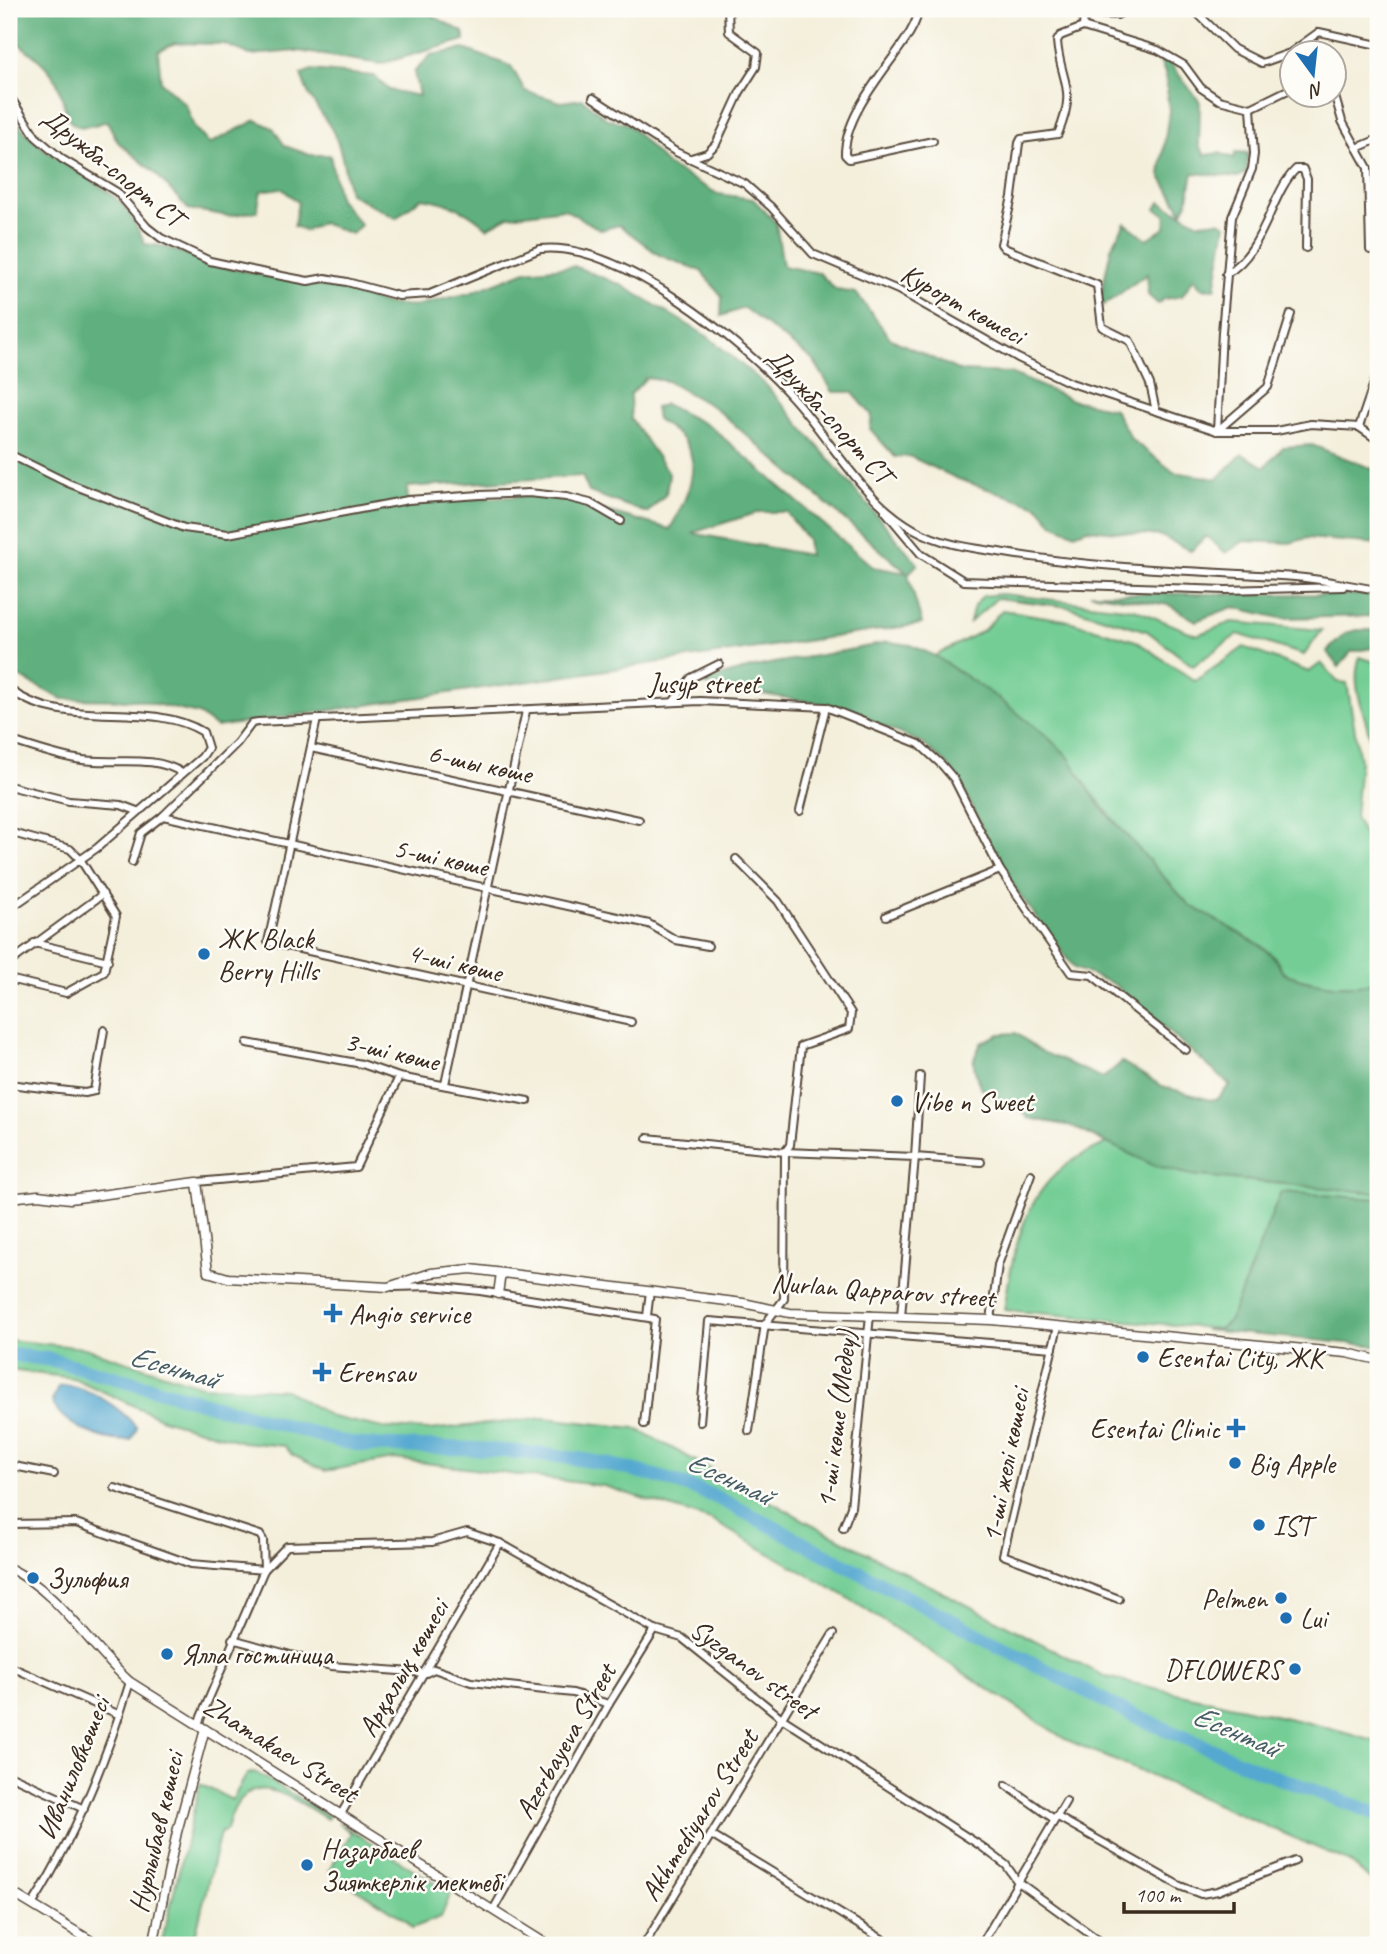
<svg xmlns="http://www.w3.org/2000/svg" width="1387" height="1954" viewBox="0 0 1387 1954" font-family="Caveat,sans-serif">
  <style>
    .green { fill: #73cd94; stroke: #577c59; stroke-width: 2 }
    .forest { fill: #5eb07e; stroke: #4c6d4e; stroke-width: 2; fill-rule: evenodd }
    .water { fill: #54a8d0; stroke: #486977; stroke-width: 2 }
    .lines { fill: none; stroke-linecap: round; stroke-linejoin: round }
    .river { stroke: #54a8d0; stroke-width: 14 }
    .minor-casing { stroke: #57483a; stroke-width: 10 }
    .tertiary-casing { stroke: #57483a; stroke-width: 11 }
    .minor { stroke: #fff; stroke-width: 6 }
    .tertiary { stroke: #fff; stroke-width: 8 }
    .poi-dot { fill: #1f6fb2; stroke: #fdfcf7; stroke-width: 2.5 }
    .labels { text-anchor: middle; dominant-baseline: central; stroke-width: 5; stroke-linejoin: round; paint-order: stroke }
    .street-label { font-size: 28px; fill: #3b2a1e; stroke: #fdfcf7 }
    .poi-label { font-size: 28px; fill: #3b2a1e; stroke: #fdfcf7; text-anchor: start }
    .water-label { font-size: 30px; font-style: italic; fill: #455c65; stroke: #fdfcf7 }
  </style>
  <rect width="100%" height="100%" fill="#fdfcf7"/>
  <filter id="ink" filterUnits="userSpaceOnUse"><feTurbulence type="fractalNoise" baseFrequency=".0143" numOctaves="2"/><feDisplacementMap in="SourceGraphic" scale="14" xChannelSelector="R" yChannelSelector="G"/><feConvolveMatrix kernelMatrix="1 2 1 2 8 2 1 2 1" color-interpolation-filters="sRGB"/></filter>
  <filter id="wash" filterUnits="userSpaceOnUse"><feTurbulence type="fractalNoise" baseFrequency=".00686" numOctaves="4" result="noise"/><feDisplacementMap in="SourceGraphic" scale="28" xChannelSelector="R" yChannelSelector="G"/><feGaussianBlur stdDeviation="1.57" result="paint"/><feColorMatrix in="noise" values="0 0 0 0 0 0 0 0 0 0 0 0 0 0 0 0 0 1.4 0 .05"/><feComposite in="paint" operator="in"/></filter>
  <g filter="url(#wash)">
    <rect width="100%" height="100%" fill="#f4efdb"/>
    <!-- green -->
    <g class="green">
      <polygon points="1001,594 1134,609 1197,635 1232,622 1322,630 1304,655 1238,634 1193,666 1147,631 1069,607 997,598 970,622 974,606 983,596"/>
      <path d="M1002,610L1065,620L1136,641L1195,681L1244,647L1309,672L1321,663L1338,682L1347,683L1360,761L1355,817L1378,864V982C1345,989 1314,985 1283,973L1275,958L1260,945L1189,905L1143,856L1084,783L935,656L984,630Z"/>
      <path d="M1360,657L1375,662L1378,668V835C1363,804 1375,789 1373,756C1371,723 1348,689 1360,657Z"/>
      <path d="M1109,1142L1153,1165L1191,1175L1378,1193V1199L1281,1192L1230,1320L1219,1329L1004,1310C1012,1258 1021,1199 1066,1165C1078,1155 1095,1149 1109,1142Z"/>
      <polygon points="9,1340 85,1348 202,1386 286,1390 332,1417 383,1428 429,1430 544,1418 635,1428 817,1527 1106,1677 1309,1723 1378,1742 1378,1887 1350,1862 1065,1739 845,1596 711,1520 604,1486 394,1459 325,1471 292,1455 285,1446 243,1442 165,1420 73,1378 9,1370"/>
      <path d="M255,1772L329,1816L327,1819C287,1794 242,1763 227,1830L220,1833L193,1945H161L200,1784L232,1800L247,1774Z"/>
      <polygon points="338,1822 451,1893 441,1917 412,1928 407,1921 329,1871 351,1833"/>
    </g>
    <!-- forest -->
    <g class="forest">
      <path d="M9,9H406L413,13L424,11L463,32L465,40L380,64L298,51L250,55L224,44L175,43L158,51L161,82L186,105L194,127L209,144L256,120L273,128L285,146L310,155H330L339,199L361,225L352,234L322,223L305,231L294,226L298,202L281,188L261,191L257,211L229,216L188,209L155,173L118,142L107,121C59,139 71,112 56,81C47,63 25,49 9,36Z"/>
      <path d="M464,49L511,66L525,91L561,102L582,99L607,119L628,124L667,165L718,194L753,199L776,223L783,266L819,273L836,290L856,293L891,339L960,371L1011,373L1072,400L1114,409L1132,440L1174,472L1217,479L1242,454L1265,467L1283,447L1312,445L1378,471V544L1307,538L1290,543L1244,541L1226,553L1206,536L1191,551L1161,536L1087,529L1075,534L1053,524L1038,506L958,479L909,456L895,457L870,429L872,415L852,392H833L814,361L744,308L721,316L722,296L701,271L659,255L619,225L601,230L564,209L509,216L487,228C468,210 447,201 421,198L396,218L349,193C345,172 342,147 331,128C318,107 308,99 301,74L312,70L374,76L389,90L419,96L414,72L431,55Z"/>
      <polygon points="1166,58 1200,102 1199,146 1205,155 1219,153 1234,158 1236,152 1248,153 1246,173 1238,177 1193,173 1187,204 1182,212 1160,175 1169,111 1165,73 1159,59"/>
      <path d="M9,109C32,152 76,166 112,195C127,206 137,227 145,244L162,246L227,268L351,291L385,304L414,306L470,293L526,271L574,266L621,285L707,336L766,385L918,564L908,574L922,624L216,727L198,714L137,700L62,699L9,672ZM646,378L667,381L715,408L907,573L873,567L711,427L665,404L655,408L657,419C665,426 676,432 683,440C705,466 683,505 670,529L549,495L408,502L407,487L582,476L589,492L647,513L666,494L669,474L631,419L630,395ZM759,512H786L807,539L809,555L692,533Z"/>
      <polygon points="1160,202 1199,223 1219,221 1226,225 1215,289 1201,288 1194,278 1182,296 1164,299 1158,304 1148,295 1147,274 1104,305 1100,300 1111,248 1125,223 1147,239 1165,228 1166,215 1156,209"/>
      <polygon points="1090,593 1378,595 1378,616 1280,618 1233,607 1196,621 1169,605"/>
      <polygon points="1357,630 1378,630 1378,647 1351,652 1339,667 1327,651 1346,633"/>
      <path d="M887,642L911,645L935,656L998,698L1043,733L1067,755L1099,805L1189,905L1260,945L1275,958L1283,973C1314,985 1345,989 1378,982V1193L1191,1175L1153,1165L1071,1126L1028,1118C1012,1097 983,1107 976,1074C972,1056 973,1062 981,1043L999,1034L1016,1033L1040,1051L1103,1078L1122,1062L1162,1086L1210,1100L1218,1098L1230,1085L1114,984L1074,968L1000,868L962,785L948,765L922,743L835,706L700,684C761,659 824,658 887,642Z"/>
      <polygon points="1281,1192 1378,1199 1378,1346 1204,1330 1219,1329 1230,1320"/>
    </g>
    <!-- water -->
    <path class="water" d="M64,1385C90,1387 121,1408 137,1428L131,1440C105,1443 62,1426 52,1401L58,1387Z"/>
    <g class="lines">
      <!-- river -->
      <path class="river" d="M9,1354L53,1360L339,1441L362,1445C491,1450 593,1447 716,1497L1128,1713L1265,1773L1378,1814"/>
    </g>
  </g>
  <g filter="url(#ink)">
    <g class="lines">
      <defs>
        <g id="minor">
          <path d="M918,9C920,39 844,100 845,155L849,159L933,141"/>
          <polyline points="1075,9 1084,14 1083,27 1158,50 1184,65 1201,88 1219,100 1251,108 1254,154 1252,169 1232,217 1222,332 1217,431"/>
          <polyline points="1193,9 1234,49 1262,63 1290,53 1319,32 1378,45"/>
          <polyline points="1084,14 1117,15 1129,9"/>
          <path d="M1083,27L1060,36L1057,41C1060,82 1078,87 1058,134L1021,139L1019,143L1012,197L1001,244L1004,248L1097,285L1102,327L1130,341L1150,384L1156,411"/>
          <polyline points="1334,93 1342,121 1368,168 1370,250"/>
          <path d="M9,95L36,137L62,159L117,192L147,227L161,238L210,261L261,272L308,281L325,278L347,282L399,296L430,294L540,249C618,240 743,342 793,398C832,441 862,500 914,529C942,545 973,548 1005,553C1101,569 1198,571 1295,577C1323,579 1350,586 1378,590"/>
          <polyline points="593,98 676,152 745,184 771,207 813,254 898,290 1018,358 1071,383 1217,431 1276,431 1311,424 1359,427 1378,440"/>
          <polyline points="1251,108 1292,88"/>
          <polyline points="1357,148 1378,139"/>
          <polyline points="688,159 707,153 716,144 740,92 756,67 758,53 729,32 728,9"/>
          <path d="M1226,274C1265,252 1270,194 1296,169H1303L1307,179L1306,248"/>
          <polyline points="1359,427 1378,371"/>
          <polyline points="1217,431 1268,387 1291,314"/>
          <polyline points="9,454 68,483 184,528 228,534 408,500 480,495 529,493 566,497 590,503 621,521"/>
          <polyline points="885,511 921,554 964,581 1226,590 1343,587"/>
          <path d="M9,689C64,732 148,698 203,732L208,748L202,757L97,848L9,909"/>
          <polyline points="673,702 691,678 719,664"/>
          <polyline points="317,719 268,942 631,1022"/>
          <path d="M9,740C31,747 53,755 76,759C111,766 152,753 182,773"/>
          <polyline points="311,748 639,820"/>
          <polyline points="9,786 69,801 121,805 137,811"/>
          <polyline points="800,811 826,707"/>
          <polyline points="163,816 649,924 676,940 708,946"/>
          <polyline points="9,832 70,849 80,859 116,916 104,972 66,993 9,979"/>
          <polyline points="736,859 778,901 851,1013 849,1029 801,1046 790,1145 785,1152 784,1299 765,1324 749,1431"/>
          <polyline points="132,862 141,833 163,816 237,743 252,723 258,722 700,701 826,707 919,744 942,765 954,779 1000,870 1071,973 1092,975 1186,1050"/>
          <polyline points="9,896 15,904"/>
          <polyline points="886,916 1000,870"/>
          <polyline points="34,943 108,961"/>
          <polyline points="9,963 103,894"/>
          <polyline points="247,1043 362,1064 399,1077 528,1101"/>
          <polyline points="920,1076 915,1157 981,1162"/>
          <polyline points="9,1084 85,1093 94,1091 104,1030"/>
          <polyline points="445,1084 526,711"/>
          <polyline points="647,1138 785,1152 915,1157 901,1316"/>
          <polyline points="197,1182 356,1167 399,1077"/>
          <polyline points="394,1287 432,1286 480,1291 655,1319 644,1424"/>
          <polyline points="647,1316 650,1291"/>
          <polyline points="991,1320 998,1265 1031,1174"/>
          <polyline points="1058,1326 1003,1555 1119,1599"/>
          <polyline points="700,1422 709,1321 1053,1348"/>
          <polyline points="9,1465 54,1474"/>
          <polyline points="115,1488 260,1535 263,1540 264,1570"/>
          <polyline points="9,1524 76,1523 191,1564 264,1570"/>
          <polyline points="843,1528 851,1507 870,1315"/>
          <polyline points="232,1639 331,1666 426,1673 434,1669 471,1682 573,1693 609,1704"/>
          <polyline points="9,1666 120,1715"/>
          <polyline points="198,1724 264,1570 287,1546 432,1542 467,1532 500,1543 655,1630 682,1638 783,1719 981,1846 1006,1865 1017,1881 1105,1945"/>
          <polyline points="9,1775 84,1809"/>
          <polyline points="1006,1785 1054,1819"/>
          <polyline points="341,1814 500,1543"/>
          <polyline points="1056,1816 1180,1886 1201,1894 1218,1891 1295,1861"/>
          <polyline points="711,1835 892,1945"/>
          <path d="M32,1905C76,1836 106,1760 130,1682"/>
          <polyline points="493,1910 609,1704 655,1630"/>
          <polyline points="644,1945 833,1634"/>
          <polyline points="981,1945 1066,1801"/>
        </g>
        <g id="tertiary">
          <polyline points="9,1198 38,1195 70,1199 197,1182 208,1272 228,1278 388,1287 431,1273 471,1269 743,1303 790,1313 991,1320 1347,1353 1378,1360"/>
          <polyline points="498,1294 501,1273"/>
          <path d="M9,1568C59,1592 89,1646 130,1682L548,1945"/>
          <polyline points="9,1891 98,1945"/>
          <polyline points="153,1945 177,1832 205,1729"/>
        </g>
      </defs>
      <!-- minor casing -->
      <use href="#minor" class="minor-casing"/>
      <!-- tertiary casing -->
      <use href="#tertiary" class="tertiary-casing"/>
      <!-- minor -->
      <use href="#minor" class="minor"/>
      <!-- tertiary -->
      <use href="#tertiary" class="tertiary"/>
    </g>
  </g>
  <!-- markers -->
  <g class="poi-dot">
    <circle cx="204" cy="954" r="7"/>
    <circle cx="897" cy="1101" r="7"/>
    <path d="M329.5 1302.5h7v7h7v7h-7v7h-7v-7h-7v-7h7z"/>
    <circle cx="1143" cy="1357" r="7"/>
    <path d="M318.5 1361.5h7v7h7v7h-7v7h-7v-7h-7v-7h7z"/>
    <path d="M1232.5 1417.5h7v7h7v7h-7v7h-7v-7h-7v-7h7z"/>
    <circle cx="1235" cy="1463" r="7"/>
    <circle cx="1259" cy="1525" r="7"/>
    <circle cx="33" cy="1578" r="7"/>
    <circle cx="1281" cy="1598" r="7"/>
    <circle cx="1286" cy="1618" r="7"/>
    <circle cx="167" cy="1654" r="7"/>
    <circle cx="1295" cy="1669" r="7"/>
    <circle cx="307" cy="1865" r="7"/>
  </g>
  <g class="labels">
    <!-- street labels -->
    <g class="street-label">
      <text transform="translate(113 167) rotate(39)">Дружба-спорт СТ</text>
      <text transform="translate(963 304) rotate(29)">Курорт көшесі</text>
      <text transform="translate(830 415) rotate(48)">Дружба-спорт СТ</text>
      <text x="704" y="683">Jusyp street</text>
      <text transform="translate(480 763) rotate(12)">6-шы көше</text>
      <text transform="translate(441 857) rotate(12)">5-ші көше</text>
      <text transform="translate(455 962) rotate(13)">4-ші көше</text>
      <text transform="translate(392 1051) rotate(13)">3-ші көше</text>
      <text transform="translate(883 1290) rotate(4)">Nurlan Qapparov street</text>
      <text transform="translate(836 1419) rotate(-83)">1-ші көше (Медеу)</text>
      <text transform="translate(1005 1465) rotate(-79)">1-ші желі көшесі</text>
      <text transform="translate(403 1668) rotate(-60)">Арқалық көшесі</text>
      <text transform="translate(754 1669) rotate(36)">Syzganov street</text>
      <text transform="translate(565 1741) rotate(-60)">Azerbayeva Street</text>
      <text transform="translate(281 1749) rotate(32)">Zhamakaev Street</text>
      <text transform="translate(73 1768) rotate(-68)">Иваниловкөшесі</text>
      <text transform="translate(699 1815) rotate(-58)">Akhmediyarov Street</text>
      <text transform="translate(156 1832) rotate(-77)">Нурлыбаев көшесі</text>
    </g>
    <!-- poi labels -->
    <g class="poi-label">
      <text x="218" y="938">ЖК Black<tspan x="218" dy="32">Berry Hills</tspan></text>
      <text x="911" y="1101">Vibe n Sweet</text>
      <text x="349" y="1313">Angio service</text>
      <text x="1157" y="1357">Esentai City, ЖК</text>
      <text x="338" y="1372">Erensau</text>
      <text x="1220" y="1428" text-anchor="end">Esentai Clinic</text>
      <text x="1249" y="1463">Big Apple</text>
      <text x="1273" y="1525">IST</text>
      <text x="47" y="1578">Зульфия</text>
      <text x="1267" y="1598" text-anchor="end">Pelmen</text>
      <text x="1300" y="1618">Lui</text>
      <text x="181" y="1654">Ялла гостиница</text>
      <text x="1281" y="1669" text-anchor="end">DFLOWERS</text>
      <text x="321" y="1849">Назарбаев<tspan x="321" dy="32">Зияткерлік мектебі</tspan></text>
    </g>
    <!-- water labels -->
    <g class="water-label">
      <text transform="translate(174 1367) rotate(16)">Есентай</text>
      <text transform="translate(730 1478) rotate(25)">Есентай</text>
      <text transform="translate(1236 1731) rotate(23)">Есентай</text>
    </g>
  </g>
  <!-- margin -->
  <rect width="1387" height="1954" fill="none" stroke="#fdfcf7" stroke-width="35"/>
  <!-- north arrow -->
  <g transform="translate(1313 74) rotate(165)"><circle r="33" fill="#fdfcf7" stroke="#afa8a0" stroke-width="2"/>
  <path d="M0-5L12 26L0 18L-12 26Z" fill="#1f6fb2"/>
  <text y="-10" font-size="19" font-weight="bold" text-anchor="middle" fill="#3b2a1e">N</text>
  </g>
  <!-- scale -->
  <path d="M1124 1902v10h110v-10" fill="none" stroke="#3b2a1e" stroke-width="3.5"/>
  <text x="1135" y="1902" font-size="21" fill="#3b2a1e" stroke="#fdfcf7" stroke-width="5" paint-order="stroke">100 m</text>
</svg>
